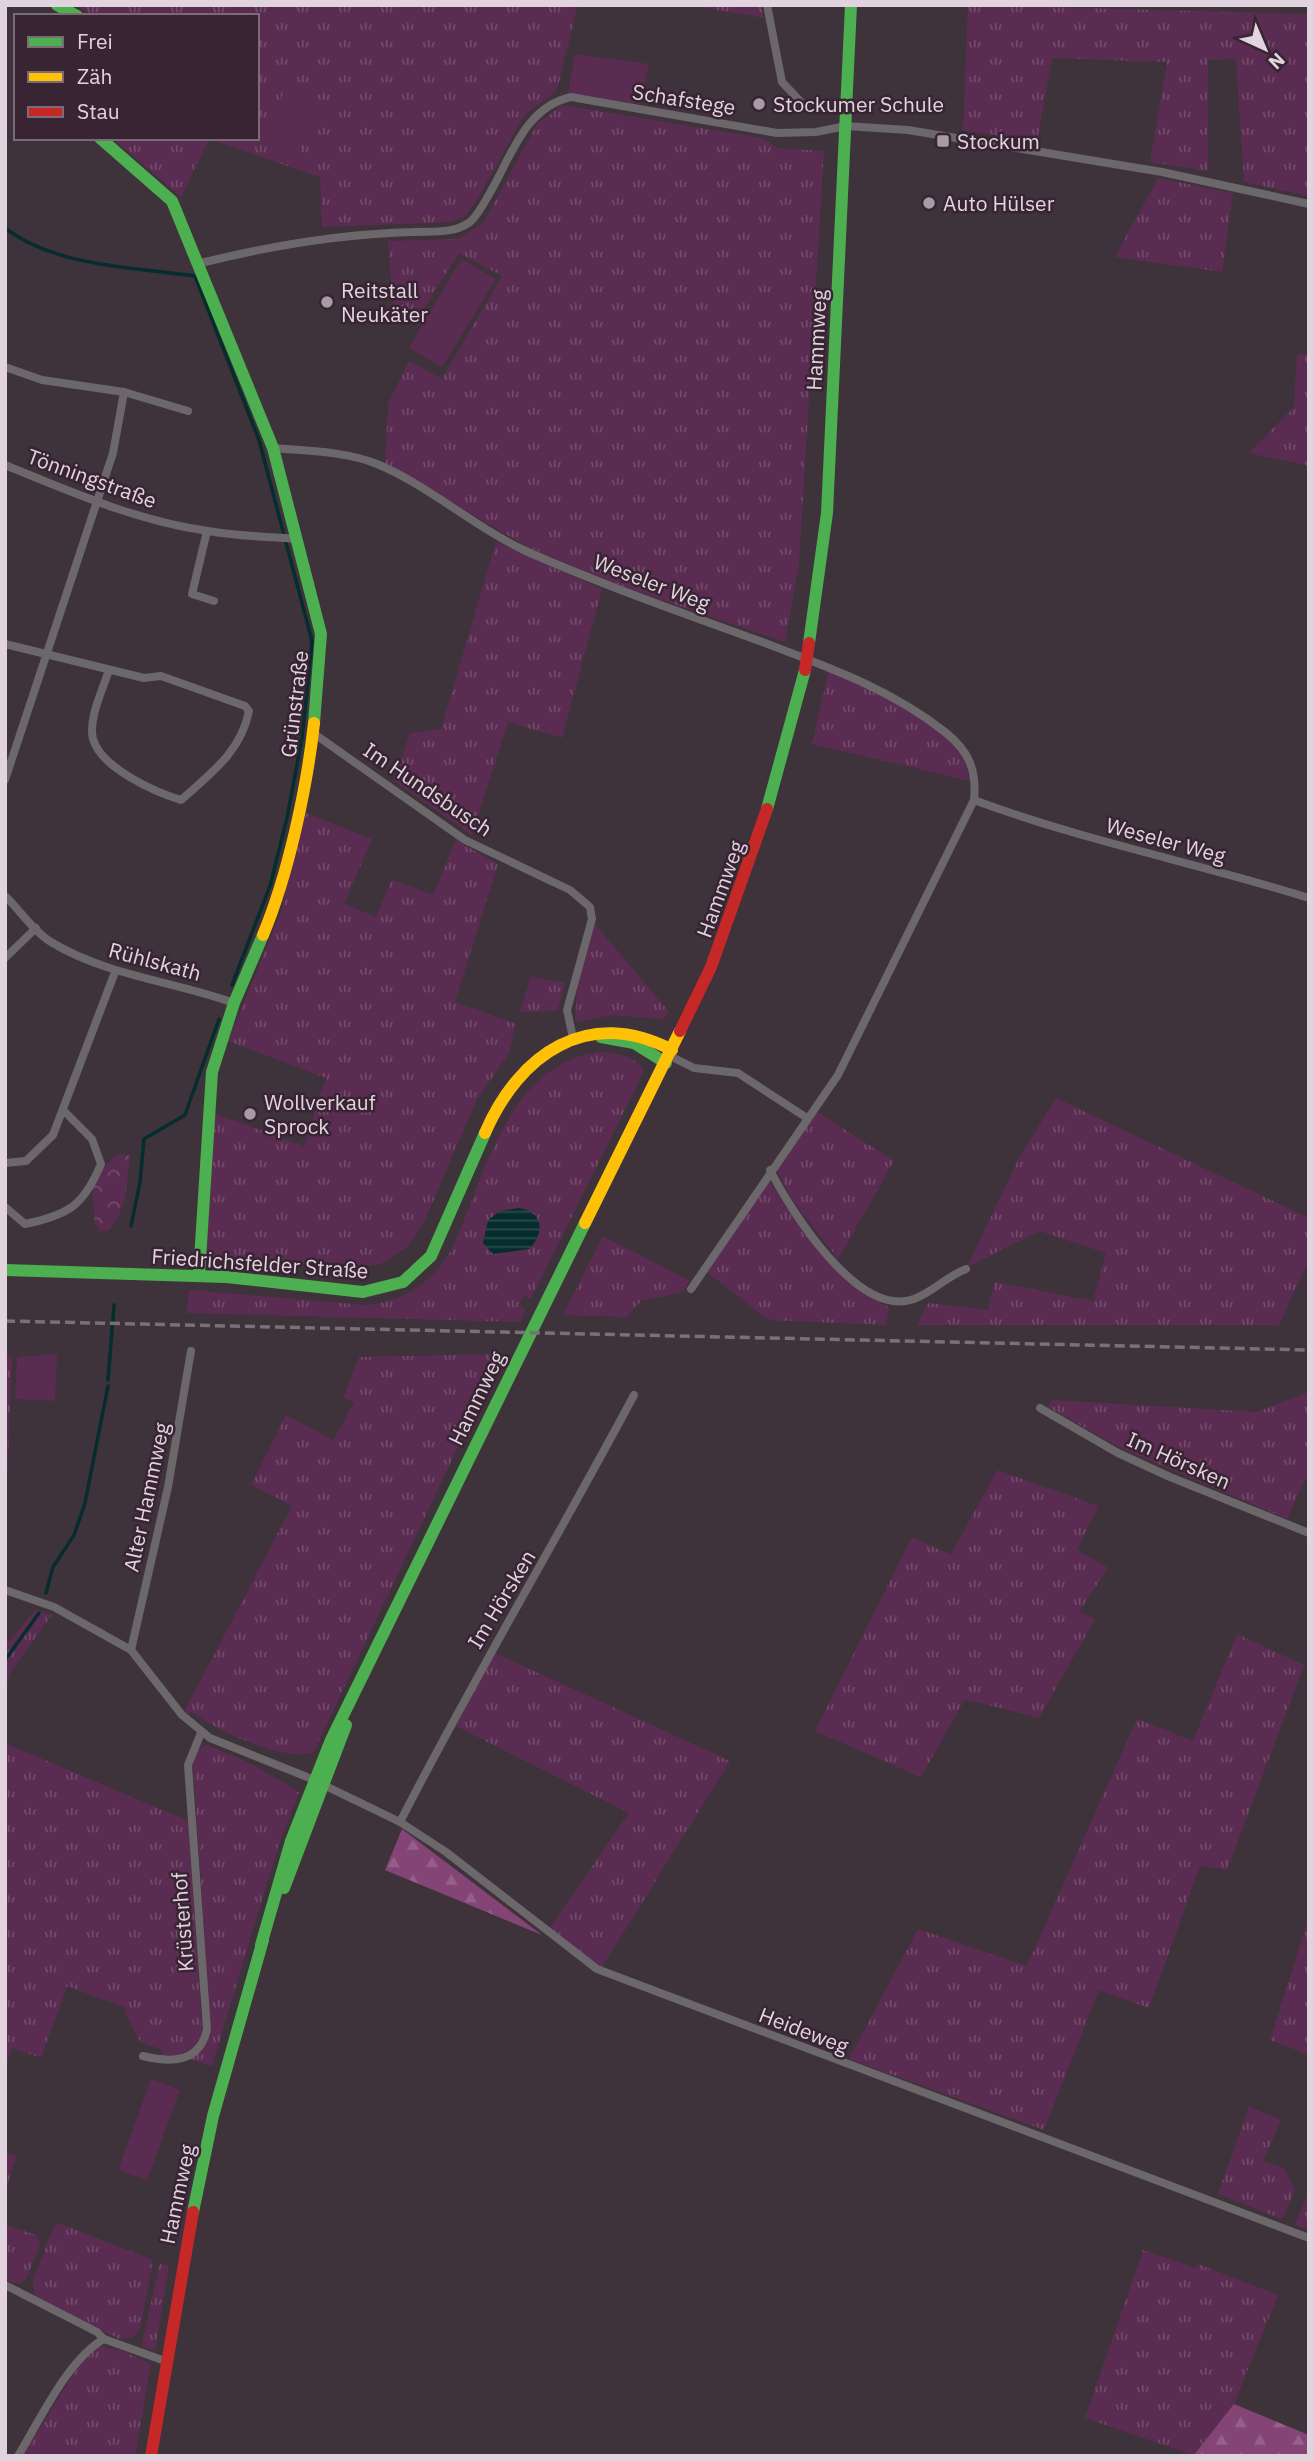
<svg xmlns="http://www.w3.org/2000/svg" width="1314" height="2461" viewBox="0 0 1314 2461" font-family="'IBM Plex Sans',sans-serif">
  <style>
    .grass { fill: url(#grass-tufts) }
    .forest { fill: url(#forest-firs) }
    .park { fill: url(#park-crowns) }
    .pitch { fill: #5b2c51 }
    .water { fill: url(#water-rules) }
    .lines { fill: none; stroke-linecap: round; stroke-linejoin: round }
    .stream { stroke: #062d2d; stroke-width: 3.5 }
    .street { stroke: #6b676a; stroke-width: 8 }
    .fast { stroke: #4caf50; stroke-width: 12 }
    .slow { stroke: #ffc107; stroke-width: 12 }
    .jam { stroke: #c62828; stroke-width: 12 }
    .rail { stroke: #787276; stroke-width: 3.5; stroke-dasharray: 10 5; stroke-linecap: butt }
    .jam-bridge { stroke: #c62828; stroke-width: 12 }
    .poi-dot { fill: #a89ba5; stroke: #382433; stroke-width: 2.5 }
    .labels { text-anchor: middle; dominant-baseline: central; stroke-width: 5; stroke-linejoin: round; paint-order: stroke }
    .street-label { font-size: 21px; fill: #e1d4de; stroke: #382433 }
    .poi-label { font-size: 21px; fill: #e1d4de; stroke: #382433; text-anchor: start }
  </style>
  <defs>
    <pattern id="grass-tufts" width="24" height="20" patternUnits="userSpaceOnUse" patternTransform="scale(1.75)"><rect width="24" height="20" fill="#5b2c51"/><path d="M3 7l-1-3M5 7V3M7 7l1-3M15 17l-1-3M17 17v-4M19 17l1-3" fill="none" stroke="#724a6a"/></pattern>
    <pattern id="forest-firs" width="22" height="20" patternUnits="userSpaceOnUse" patternTransform="scale(1.75)"><rect width="22" height="20" fill="#844576"/><path d="M5 1l3.5 6h-7zM16 11l3.5 6h-7z" fill="#955f89"/></pattern>
    <pattern id="park-crowns" width="20" height="18" patternUnits="userSpaceOnUse" patternTransform="scale(1.75)"><rect width="20" height="18" fill="#5b2c51"/><path d="M2 6a3 3 0 1 1 6 0M12 15a3 3 0 1 1 6 0" fill="none" stroke="#724a6a"/></pattern>
    <pattern id="water-rules" width="6" height="5" patternUnits="userSpaceOnUse" patternTransform="scale(1.75)"><rect width="6" height="5" fill="#062d2d"/><path d="M0 2.5h6" fill="none" stroke="#2a4b4b"/></pattern>
  </defs>
  <rect width="100%" height="100%" fill="#3e323b"/>
  <!-- grass -->
  <g class="grass">
    <polygon points="75,5 578,5 557,90 523,117 477,200 465,216 451,222 322,227 320,177 209,139 181,197 112,138 257,138 257,16 94,16"/>
    <polygon points="689,5 761,5 764,18"/>
    <polygon points="968,5 1307,14 1309,196 1244,182 1236,59 1208,60 1208,171 1150,162 1167,62 1052,58 1037,142 963,130"/>
    <polygon points="562,105 762,138 778,148 824,151 799,564 785,642 621,586 528,547 385,463 388,404 409,361 442,379 502,276 459,253 418,318 393,306 388,241 458,239 484,222 537,124"/>
    <polygon points="1158,178 1233,193 1222,272 1115,257"/>
    <polygon points="1297,354 1309,355 1309,466 1249,453 1294,407"/>
    <polygon points="496,542 602,589 562,738 508,722 472,835 394,781 410,733 441,729"/>
    <path d="M829,670C862,686 946,722 962,755C966,763 967,772 970,781L812,744Z"/>
    <polygon points="303,812 372,839 344,904 376,917 392,880 433,895 456,840 498,864 455,1002 516,1024 509,1053 476,1101 424,1222 407,1247 379,1265 307,1264 206,1255 213,1113 304,1146 326,1078 228,1041 281,912"/>
    <polygon points="595,924 669,1012 663,1019 612,1015 575,1022 577,986"/>
    <polygon points="531,976 565,983 557,1011 520,1012"/>
    <path d="M598,1052C615,1053 632,1055 643,1069L642,1075L531,1299L524,1295L519,1305L526,1309L520,1322L187,1313L189,1290L365,1305C404,1302 433,1282 452,1249C485,1177 506,1066 598,1052Z"/>
    <polygon points="1056,1098 1309,1218 1309,1259 1279,1325 917,1325 928,1303 988,1310 995,1282 1093,1301 1106,1253 1040,1231 967,1267 1019,1158"/>
    <polygon points="816,1111 894,1161 838,1259 793,1201 777,1170"/>
    <path d="M769,1181C802,1229 832,1283 889,1307L886,1325L768,1320L707,1272Z"/>
    <polygon points="603,1236 690,1281 682,1292 641,1301 626,1317 563,1315"/>
    <path d="M502,1354L314,1751C289,1765 213,1729 192,1712L187,1714L184,1712L292,1506L251,1485L286,1415L333,1440L354,1403L344,1397L359,1357Z"/>
    <polygon points="12,1356 5,1528 5,1357"/>
    <polygon points="1309,1392 1309,1470 1287,1519 1123,1449 1048,1407 1051,1400 1256,1412"/>
    <polygon points="997,1470 1098,1506 1077,1550 1108,1568 1079,1612 1095,1619 1039,1718 965,1699 921,1777 815,1731 912,1537 951,1555"/>
    <polygon points="36,1610 52,1615 11,1671 5,1692 5,1646"/>
    <polygon points="1237,1634 1304,1665 1227,1870 1200,1866 1149,2008 1099,1990 1044,2130 849,2059 918,1929 1027,1966 1137,1719 1193,1741"/>
    <polygon points="495,1653 730,1761 602,1967 549,1929 629,1813 456,1726"/>
    <path d="M5,1743L188,1821L202,2030C197,2052 182,2056 161,2056L163,2050L140,2042L125,2012L126,2008L67,1986L41,2058L12,2048L5,2067Z"/>
    <polygon points="207,1745 250,1763 299,1792 277,1850 212,2066 190,2059 205,2047 211,2028 193,1763 199,1747"/>
    <polygon points="1309,1917 1309,2055 1270,2040"/>
    <polygon points="1249,2107 1281,2120 1263,2161 1284,2168 1295,2190 1282,2219 1218,2194"/>
    <polygon points="5,2152 17,2156 5,2191"/>
    <polygon points="1309,2191 1309,2231 1295,2224"/>
    <polygon points="58,2223 153,2260 140,2329 133,2337 119,2339 35,2296 33,2281 53,2228"/>
    <polygon points="5,2225 36,2235 40,2245 26,2279 19,2284 5,2279"/>
    <polygon points="1143,2250 1195,2268 1198,2264 1278,2295 1234,2404 1193,2455 1085,2418"/>
    <polygon points="160,2263 169,2266 155,2351 143,2347 142,2343"/>
    <polygon points="97,2346 120,2350 151,2364 135,2456 22,2456 84,2358"/>
  </g>
  <!-- forest -->
  <g class="forest">
    <polygon points="402,1829 542,1935 385,1870"/>
    <polygon points="1234,2404 1309,2435 1309,2456 1193,2456"/>
  </g>
  <!-- park -->
  <path class="park" d="M119,1154L130,1156C127,1183 127,1211 108,1231H100L94,1222C96,1211 92,1202 93,1192C94,1176 106,1163 119,1154Z"/>
  <!-- pitch -->
  <g class="pitch">
    <polygon points="575,54 649,64 640,104 568,93"/>
    <polygon points="283,93 313,98 297,164 267,156"/>
    <polygon points="461,259 496,279 442,367 409,348"/>
    <polygon points="57,1354 55,1401 15,1399 17,1357"/>
    <polygon points="151,2079 180,2090 147,2180 118,2170"/>
  </g>
  <!-- water -->
  <path class="water" d="M519,1208C544,1212 545,1233 529,1249L493,1254L483,1243L488,1220L500,1211Z"/>
  <g class="lines">
    <!-- stream -->
    <g class="stream">
      <path d="M5,228C56,267 133,267 195,276L259,440L312,641L302,738L287,818L270,886L232,985"/>
      <polyline points="131,1226 140,1182 144,1139 185,1115 219,1019"/>
      <polyline points="108,1380 114,1305"/>
      <polyline points="46,1593 53,1567 74,1535 85,1503 108,1386"/>
      <polyline points="5,1660 39,1613"/>
    </g>
    <!-- street -->
    <g class="street">
      <polyline points="767,5 782,82 800,101"/>
      <path d="M201,263C273,245 339,234 413,232C432,231 454,234 470,222C479,214 485,201 491,191C512,154 526,107 571,97L777,133L816,132L846,126L908,130L1162,172L1309,204"/>
      <polyline points="5,367 42,380 124,392 188,411"/>
      <path d="M273,448C306,451 345,451 377,464C430,486 475,528 528,552C605,586 686,614 765,643C828,667 891,689 945,732C969,751 977,770 974,800"/>
      <path d="M5,465C71,492 137,521 208,531C237,536 268,537 298,539"/>
      <polyline points="207,531 192,594 214,601"/>
      <path d="M5,644L144,678L161,676L245,706L249,711C241,752 210,774 181,800C155,792 101,768 93,739C88,719 103,689 109,670"/>
      <polyline points="313,733 465,840 570,890 590,907 592,919 567,1010 573,1038"/>
      <polyline points="5,780 113,453 124,392"/>
      <path d="M5,896C20,910 33,931 51,942C107,976 173,981 234,1003"/>
      <polyline points="5,958 36,928"/>
      <polyline points="670,1056 694,1068 738,1073 807,1118"/>
      <polyline points="5,1163 26,1161 53,1135 115,972"/>
      <path d="M770,1170C791,1211 858,1319 914,1299C933,1292 947,1276 966,1269"/>
      <path d="M5,1207L25,1224C69,1215 84,1205 101,1164L92,1139L64,1111"/>
      <path d="M691,1289L838,1075L974,800C1084,841 1198,863 1309,898"/>
      <polyline points="1040,1408 1118,1453 1170,1477 1309,1533"/>
      <polyline points="5,1590 54,1607 131,1650 182,1715 210,1738 307,1777 400,1822 446,1852 597,1969 1309,2238"/>
      <polyline points="131,1650 168,1487 191,1351"/>
      <path d="M400,1822C474,1677 558,1538 634,1395"/>
      <path d="M143,2056C171,2063 200,2063 207,2029L188,1765L201,1733"/>
      <polyline points="5,2285 97,2332 104,2339"/>
      <path d="M18,2456C40,2420 68,2359 104,2339L165,2361"/>
    </g>
    <!-- fast -->
    <g class="fast">
      <polyline points="57,5 77,16"/>
      <polyline points="100,138 172,201 273,448 321,634 314,723"/>
      <polyline points="809,643 827,513 851,5"/>
      <polyline points="767,809 805,670"/>
      <polyline points="601,1037 634,1043 666,1063"/>
      <polyline points="5,1270 226,1277 363,1292 403,1282 431,1256 485,1133"/>
      <polyline points="199,1275 212,1072 234,1003 263,935"/>
      <polyline points="284,1888 346,1725"/>
      <polyline points="261,1945 291,1841 331,1740 585,1223"/>
      <polyline points="193,2212 213,2116 263,1940"/>
    </g>
    <!-- slow -->
    <g class="slow">
      <path d="M263,935C288,875 307,788 314,723"/>
      <path d="M485,1133C519,1054 588,1006 672,1050"/>
      <polyline points="585,1223 680,1031"/>
    </g>
    <!-- jam -->
    <g class="jam">
      <polyline points="680,1031 711,967 767,809"/>
      <polyline points="151,2456 193,2212"/>
    </g>
    <!-- rail -->
    <polyline class="rail" points="5,1321 1309,1350"/>
    <!-- jam-bridge -->
    <polyline class="jam-bridge" points="805,670 809,643"/>
  </g>
  <!-- markers -->
  <g class="poi-dot">
    <circle cx="759" cy="104" r="7"/>
    <rect x="936" y="134" width="14" height="14" rx="3.5"/>
    <circle cx="929" cy="203" r="7"/>
    <circle cx="327" cy="302" r="7"/>
    <circle cx="250" cy="1114" r="7"/>
  </g>
  <g class="labels">
    <!-- street labels -->
    <g class="street-label">
      <text transform="translate(684 99) rotate(9)">Schafstege</text>
      <text transform="translate(816 340) rotate(-87)">Hammweg</text>
      <text transform="translate(92 478) rotate(20)">Tönningstraße</text>
      <text transform="translate(652 582) rotate(21)">Weseler Weg</text>
      <text transform="translate(294 704) rotate(-83)">Grünstraße</text>
      <text transform="translate(428 789) rotate(34)">Im Hundsbusch</text>
      <text transform="translate(1166 840) rotate(15)">Weseler Weg</text>
      <text transform="translate(720 889) rotate(-70)">Hammweg</text>
      <text transform="translate(155 961) rotate(15)">Rühlskath</text>
      <text transform="translate(260 1263) rotate(4)">Friedrichsfelder Straße</text>
      <text transform="translate(476 1398) rotate(-64)">Hammweg</text>
      <text transform="translate(1179 1460) rotate(24)">Im Hörsken</text>
      <text transform="translate(146 1497) rotate(-78)">Alter Hammweg</text>
      <text transform="translate(501 1599) rotate(-59)">Im Hörsken</text>
      <text transform="translate(182 1922) rotate(-94)">Krüsterhof</text>
      <text transform="translate(804 2030) rotate(21)">Heideweg</text>
      <text transform="translate(177 2194) rotate(-78)">Hammweg</text>
    </g>
    <!-- poi labels -->
    <g class="poi-label">
      <text x="773" y="104">Stockumer Schule</text>
      <text x="957" y="141">Stockum</text>
      <text x="943" y="203">Auto Hülser</text>
      <text x="341" y="290">Reitstall<tspan x="341" dy="24">Neukäter</tspan></text>
      <text x="264" y="1102">Wollverkauf<tspan x="264" dy="24">Sprock</tspan></text>
    </g>
  </g>
  <!-- border -->
  <rect width="1314" height="2461" fill="none" stroke="#e1d4de" stroke-width="14"/>
  <!-- legend -->
  <rect x="14" y="14" width="245" height="126" fill="#382433" stroke="#7c6a77" stroke-width="2"/>
  <rect x="28" y="37" width="35" height="10" fill="#4caf50" stroke="#7c6a77" stroke-width="2"/>
  <text x="77" y="49" font-size="21" fill="#e1d4de">Frei</text>
  <rect x="28" y="72" width="35" height="10" fill="#ffc107" stroke="#7c6a77" stroke-width="2"/>
  <text x="77" y="84" font-size="21" fill="#e1d4de">Zäh</text>
  <rect x="28" y="107" width="35" height="10" fill="#c62828" stroke="#7c6a77" stroke-width="2"/>
  <text x="77" y="119" font-size="21" fill="#e1d4de">Stau</text>
  <!-- north arrow -->
  <g transform="translate(1265 49) rotate(136)" stroke="#382433" stroke-width="5" paint-order="stroke">
  <path d="M0-5L12 26L0 18L-12 26Z" fill="#e1d4de"/>
  <text y="-10" font-size="19" font-weight="bold" text-anchor="middle" fill="#e1d4de">N</text>
  </g>
</svg>
